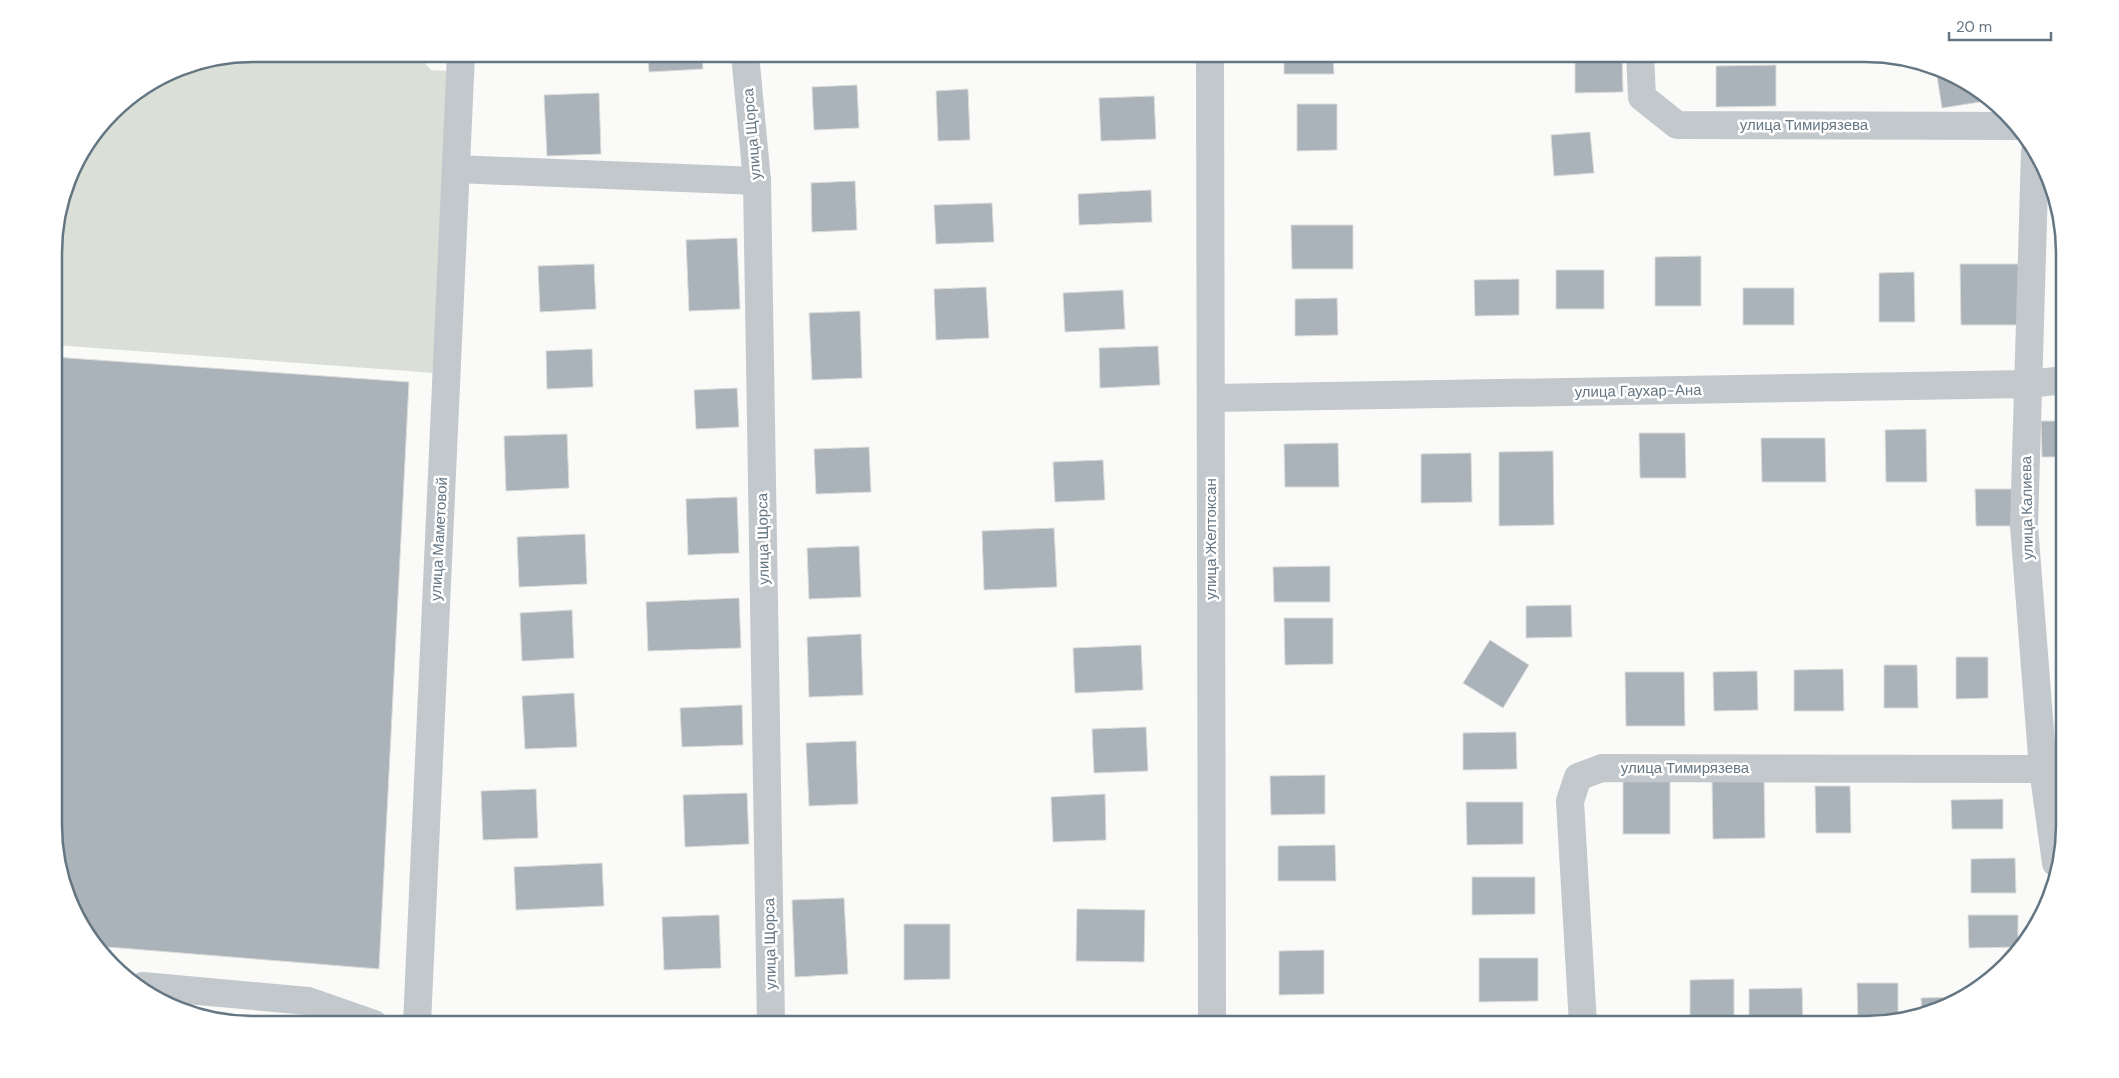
<svg xmlns="http://www.w3.org/2000/svg" width="2119" height="1078" viewBox="0 0 2119 1078" font-family="'DM Sans',sans-serif">
  <style>
    .green { fill: #dadfd7 }
    .building { fill: #aab3b9; stroke: #dcdcda }
    .lines { fill: none; stroke-linecap: round; stroke-linejoin: round }
    .minor { stroke: #c3c8cc; stroke-width: 28 }
    .labels { text-anchor: middle; dominant-baseline: central; stroke-width: 5; stroke-linejoin: round; paint-order: stroke }
    .street-label { font-size: 15px; fill: #657683; stroke: #fff }
    .rim { fill: none; stroke: #657683; stroke-width: 2.5 }
  </style>
  <rect width="100%" height="100%" fill="#fafaf8"/>
  <!-- green -->
  <polygon class="green" points="253,54 417,54 431,70 447,71 435,373 54,345 54,240 74,165 121,103 177,69"/>
  <!-- building -->
  <g class="building">
    <polygon points="648,54 702,54 703,69 649,72"/>
    <polygon points="1284,54 1333,54 1334,74 1284,74"/>
    <polygon points="1575,54 1622,54 1623,92 1575,93"/>
    <polygon points="1776,65 1776,106 1716,107 1716,66"/>
    <polygon points="1936,70 1954,74 1993,100 1942,108"/>
    <polygon points="857,85 859,128 814,130 812,87"/>
    <polygon points="968,89 970,140 938,141 936,91"/>
    <polygon points="599,93 601,154 547,156 544,95"/>
    <polygon points="1154,96 1156,139 1101,141 1099,98"/>
    <polygon points="1297,104 1337,104 1337,150 1297,151"/>
    <polygon points="1590,132 1594,173 1554,176 1551,135"/>
    <polygon points="855,181 857,230 812,232 811,183"/>
    <polygon points="1151,190 1152,222 1079,225 1078,194"/>
    <polygon points="992,203 994,242 936,244 934,205"/>
    <polygon points="1291,225 1353,225 1353,269 1292,269"/>
    <polygon points="737,238 740,309 689,311 686,240"/>
    <polygon points="1701,256 1701,306 1655,306 1655,257"/>
    <polygon points="594,264 596,309 540,312 538,266"/>
    <polygon points="1960,264 2025,264 2024,325 1961,325"/>
    <rect x="1556" y="270" width="48" height="39"/>
    <polygon points="1914,272 1915,322 1879,322 1879,273"/>
    <polygon points="1519,279 1519,315 1475,316 1474,280"/>
    <polygon points="986,287 989,338 936,340 934,289"/>
    <rect x="1743" y="288" width="51" height="37"/>
    <polygon points="1123,290 1125,329 1065,332 1063,293"/>
    <polygon points="1337,298 1338,335 1295,336 1295,299"/>
    <polygon points="860,311 862,378 812,380 809,313"/>
    <polygon points="1158,346 1160,385 1100,388 1099,348"/>
    <polygon points="592,349 593,387 547,389 546,351"/>
    <polygon points="54,357 409,382 379,969 95,946 69,901 55,851"/>
    <polygon points="737,388 739,427 696,429 694,390"/>
    <polygon points="2041,421 2064,421 2064,457 2042,457"/>
    <polygon points="1926,429 1927,482 1886,482 1885,430"/>
    <polygon points="1639,433 1685,433 1686,478 1640,478"/>
    <polygon points="567,434 569,488 506,491 504,436"/>
    <polygon points="1761,438 1825,438 1826,482 1762,482"/>
    <polygon points="1338,443 1339,487 1285,487 1284,444"/>
    <polygon points="869,447 871,492 816,494 814,449"/>
    <polygon points="1553,451 1554,525 1499,526 1499,452"/>
    <polygon points="1471,453 1472,502 1421,503 1421,454"/>
    <polygon points="1103,460 1105,500 1055,502 1053,462"/>
    <polygon points="1975,489 2016,489 2016,526 1976,526"/>
    <polygon points="737,497 739,553 688,555 686,499"/>
    <polygon points="1054,528 1057,587 984,590 982,531"/>
    <polygon points="585,534 587,584 519,587 517,537"/>
    <polygon points="859,546 861,597 809,599 807,548"/>
    <polygon points="1330,566 1330,602 1274,602 1273,567"/>
    <polygon points="739,598 741,648 648,651 646,602"/>
    <polygon points="1571,605 1572,637 1526,638 1526,606"/>
    <polygon points="572,610 574,658 522,661 520,613"/>
    <polygon points="1284,618 1333,618 1333,664 1285,665"/>
    <polygon points="861,634 863,695 809,697 807,637"/>
    <polygon points="1490,640 1529,665 1503,708 1463,683"/>
    <polygon points="1141,645 1143,690 1075,693 1073,648"/>
    <polygon points="1956,657 1988,657 1988,698 1956,699"/>
    <polygon points="1884,665 1917,665 1918,708 1884,708"/>
    <polygon points="1843,669 1844,711 1794,711 1794,670"/>
    <polygon points="1757,671 1758,710 1714,711 1713,672"/>
    <polygon points="1625,672 1684,672 1685,726 1626,726"/>
    <polygon points="574,693 577,747 525,749 522,696"/>
    <polygon points="742,705 743,745 682,747 680,708"/>
    <polygon points="1146,727 1148,771 1094,773 1092,729"/>
    <polygon points="1516,732 1517,769 1463,770 1463,733"/>
    <polygon points="856,741 858,804 809,806 806,743"/>
    <polygon points="1325,775 1325,814 1271,815 1270,776"/>
    <rect x="1623" y="779" width="47" height="55"/>
    <polygon points="1764,779 1765,838 1713,839 1712,780"/>
    <polygon points="1815,786 1850,786 1851,833 1816,833"/>
    <polygon points="536,789 538,838 483,840 481,791"/>
    <polygon points="747,793 749,844 685,847 683,795"/>
    <polygon points="1105,794 1106,840 1053,842 1051,797"/>
    <polygon points="2003,799 2003,829 1952,829 1951,800"/>
    <polygon points="1466,802 1523,802 1523,844 1467,845"/>
    <polygon points="1335,845 1336,881 1278,881 1278,846"/>
    <polygon points="2015,858 2016,893 1971,893 1971,859"/>
    <polygon points="602,863 604,906 516,910 514,867"/>
    <polygon points="1472,877 1535,877 1535,914 1472,915"/>
    <polygon points="844,898 848,974 795,977 792,900"/>
    <polygon points="1077,909 1145,910 1144,962 1076,961"/>
    <polygon points="719,915 721,968 664,970 662,917"/>
    <polygon points="1968,915 2018,915 2018,947 1969,948"/>
    <polygon points="904,924 950,924 950,979 904,980"/>
    <polygon points="1324,950 1324,994 1279,995 1279,951"/>
    <polygon points="1479,958 1538,958 1538,1001 1479,1002"/>
    <polygon points="1734,979 1734,1024 1690,1024 1690,980"/>
    <polygon points="1857,983 1898,983 1898,1020 1879,1024 1858,1024"/>
    <polygon points="1974,985 1983,985 1974,992"/>
    <polygon points="1802,988 1803,1024 1749,1024 1749,989"/>
    <polygon points="1962,997 1930,1014 1922,1015 1921,998"/>
  </g>
  <g class="lines">
    <!-- minor -->
    <g class="minor">
      <polyline points="745,54 757,181 771,1024"/>
      <polyline points="1210,54 1212,1024"/>
      <polyline points="1640,54 1642,97 1677,125 2017,126"/>
      <polyline points="2035,152 2024,526 2043,769 2056,863"/>
      <polyline points="456,169 757,181"/>
      <polyline points="1211,398 2028,384 2064,380"/>
      <polyline points="143,986 308,1001 374,1024"/>
      <polyline points="417,1024 461,54"/>
      <polyline points="1583,1024 1570,801 1578,777 1602,768 2043,769 2065,766"/>
    </g>
  </g>
  <g class="labels">
    <!-- street labels -->
    <g class="street-label">
      <text x="1804" y="125">улица Тимирязева</text>
      <text transform="translate(752 134) rotate(-95)">улица Щорса</text>
      <text transform="translate(1638 391) rotate(-1)">улица Гаухар-Ана</text>
      <text transform="translate(2027 508) rotate(-91)">улица Калиева</text>
      <text transform="translate(439 539) rotate(-87)">улица Маметовой</text>
      <text transform="translate(763 539) rotate(-91)">улица Щорса</text>
      <text transform="translate(1211 539) rotate(-90)">улица Желтоксан</text>
      <text x="1685" y="768">улица Тимирязева</text>
      <text transform="translate(770 944) rotate(-91)">улица Щорса</text>
    </g>
  </g>
  <!-- crop -->
  <path d="M0 0H2119V1078H0ZM253 62H1865A191 191 0 0 1 2056 253V825A191 191 0 0 1 1865 1016H253A191 191 0 0 1 62 825V253A191 191 0 0 1 253 62Z" fill="#fff" fill-rule="evenodd"/>
  <path class="rim" d="M253 62H1865A191 191 0 0 1 2056 253V825A191 191 0 0 1 1865 1016H253A191 191 0 0 1 62 825V253A191 191 0 0 1 253 62Z"/>
  <!-- scale -->
  <path d="M1949 32v8h102v-8" fill="none" stroke="#657683" stroke-width="2.5"/>
  <text x="1956" y="32" font-size="15" fill="#657683" stroke="#ffffff" stroke-width="4" paint-order="stroke">20 m</text>
</svg>
